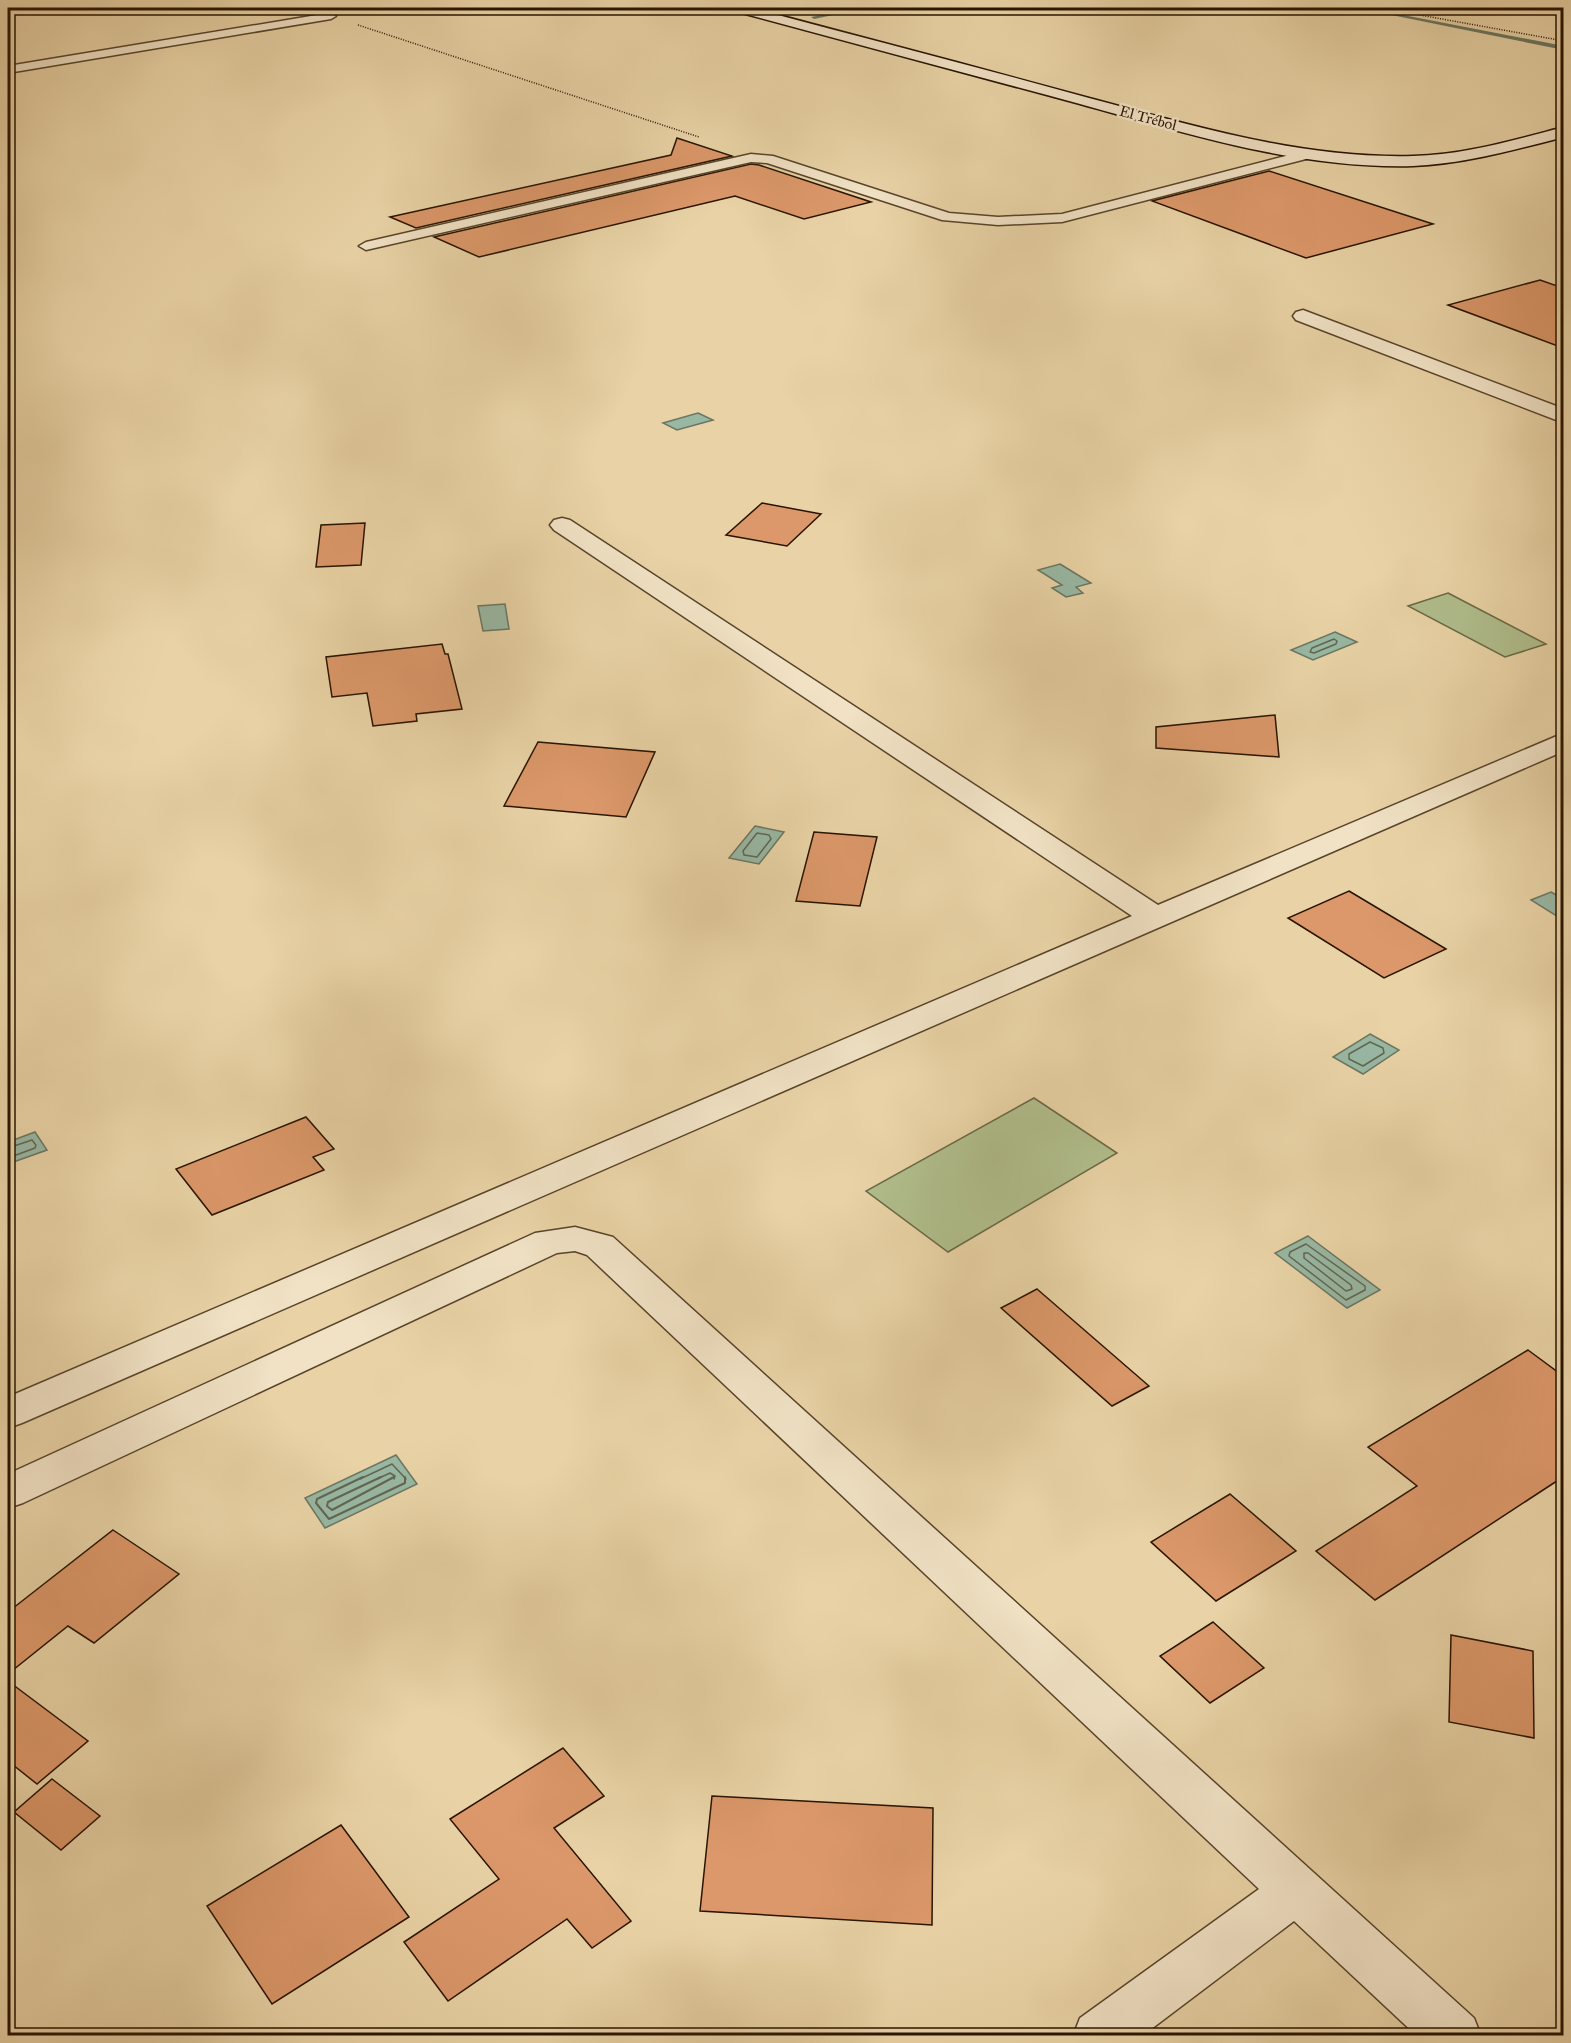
<svg xmlns="http://www.w3.org/2000/svg" width="1571" height="2043" viewBox="0 0 1571 2043" font-family="'IM FELL Great Primer',serif">
  <style>
    .green { fill: #b0be8c; stroke: #6c6946; stroke-width: 1.5 }
    .water { fill: #98b8a4; stroke: #6b7662; stroke-width: 1.5 }
    .lines { fill: none; stroke-linecap: round; stroke-linejoin: round }
    .shore-far1 { stroke: #606652; stroke-width: 1.5 }
    .shore { stroke: #606652; stroke-width: 2 }
    .stream { fill: #6b7662; fill-rule: evenodd }
    .building { fill: #dc986a; stroke: #281400; stroke-width: 1.5 }
    .service-casing { stroke: #58442a; stroke-width: 3 }
    .minor-casing { stroke: #58442a; stroke-width: 3 }
    .secondary-casing { stroke: #281400; stroke-width: 3 }
    .path { stroke: #281400; stroke-width: 1.5; stroke-dasharray: 1 1.5; stroke-linecap: butt }
    .service { fill: #f1e2c5; fill-rule: evenodd }
    .minor { fill: #f1e2c5; fill-rule: evenodd }
    .secondary { fill: #f1e2c5; fill-rule: evenodd }
    .labels { text-anchor: middle; dominant-baseline: central; stroke-width: 5; stroke-linejoin: round; paint-order: stroke }
    .far-street-label { font-size: 15px; fill: #281400; stroke: #f1e2c5 }
  </style>
  <rect width="100%" height="100%" fill="#e9d3a6"/>
  <filter id="stains"><feTurbulence type="fractalNoise" baseFrequency=".00333" numOctaves="4"/><feColorMatrix values="0 0 0 0 .2 0 0 0 0 .09 0 0 0 0 .02 0 0 0 .5 -.17"/></filter>
  <radialGradient id="worn" r=".72"><stop offset=".6" stop-color="#630" stop-opacity="0"/><stop offset="1" stop-color="#630" stop-opacity=".3"/></radialGradient>
  <!-- green -->
  <g class="green">
    <polygon points="1448,593 1546,644 1505,657 1408,606"/>
    <polygon points="1034,1098 1117,1153 948,1252 866,1191"/>
  </g>
  <!-- water -->
  <g class="water">
    <polygon points="698,413 713,420 677,430 663,423"/>
    <polygon points="1060,564 1091,583 1076,587 1083,593 1066,597 1052,588 1062,585 1038,570"/>
    <polygon points="505,604 509,629 483,631 478,606"/>
    <polygon points="1335,632 1357,642 1313,660 1291,650"/>
    <polygon points="755,826 784,832 759,864 729,858"/>
    <polygon points="1551,892 1563,899 1563,920 1531,900"/>
    <polygon points="1370,1034 1399,1050 1363,1074 1333,1057"/>
    <polygon points="35,1132 47,1150 8,1164 8,1142"/>
    <polygon points="1308,1236 1380,1290 1347,1308 1275,1253"/>
    <polygon points="396,1455 417,1484 325,1528 305,1498"/>
  </g>
  <g class="lines">
    <!-- shore-far1 -->
    <g class="shore-far1">
      <polygon points="1334,639 1337,641 1336,644 1314,653 1310,652 1312,648"/>
      <polygon points="757,833 769,835 771,839 757,857 744,855 743,851"/>
      <polygon points="1370,1042 1383,1048 1384,1053 1363,1066 1349,1059 1349,1054"/>
      <polyline points="8,1148 32,1140 36,1145 35,1148 8,1158"/>
      <polygon points="1306,1244 1365,1286 1365,1290 1346,1300 1289,1256 1290,1252"/>
      <polygon points="1304,1253 1308,1253 1351,1285 1352,1289 1346,1291 1304,1258"/>
      <polyline points="360,1479 392,1464 406,1479"/>
      <polyline points="377,1479 390,1473 395,1476 394,1479"/>
    </g>
    <!-- shore -->
    <g class="shore">
      <polyline points="363,1477 317,1499 316,1503 329,1519 405,1483 405,1477"/>
      <polyline points="381,1477 328,1502 327,1506 332,1510 394,1477"/>
    </g>
    <!-- stream -->
    <g class="stream">
      <polygon points="857,8 867,8 814,19 811,17"/>
      <polygon points="1357,8 1367,8 1564,46 1564,50"/>
    </g>
  </g>
  <!-- building -->
  <g class="building">
    <polygon points="677,138 732,156 416,228 390,217 671,155"/>
    <polygon points="751,164 759,165 871,202 804,219 735,196 479,257 434,237"/>
    <polygon points="1269,171 1433,224 1306,258 1152,201"/>
    <polygon points="1540,280 1563,288 1563,348 1448,305"/>
    <polygon points="762,503 821,514 787,546 726,535"/>
    <polygon points="365,523 361,565 316,567 321,525"/>
    <polygon points="442,644 445,654 448,654 462,709 416,714 417,721 373,726 367,693 332,697 326,657"/>
    <polygon points="1275,715 1279,757 1156,748 1156,727"/>
    <polygon points="538,742 655,752 626,817 504,806"/>
    <polygon points="814,832 877,837 860,906 796,901"/>
    <polygon points="1349,891 1446,949 1384,978 1288,918"/>
    <polygon points="306,1117 334,1149 313,1157 324,1170 212,1215 176,1169"/>
    <polygon points="1037,1289 1149,1386 1112,1406 1001,1308"/>
    <polygon points="1528,1350 1563,1376 1563,1477 1375,1600 1316,1551 1417,1486 1368,1447"/>
    <polygon points="1230,1494 1296,1551 1216,1601 1151,1542"/>
    <polygon points="113,1530 179,1574 94,1643 68,1626 8,1674 8,1612"/>
    <polygon points="1213,1622 1264,1668 1210,1703 1160,1656"/>
    <polygon points="1451,1635 1533,1651 1534,1738 1449,1722"/>
    <polygon points="8,1681 88,1741 37,1784 8,1761"/>
    <polygon points="563,1748 604,1796 554,1828 631,1921 592,1948 567,1919 448,2001 404,1942 499,1879 450,1819"/>
    <polygon points="52,1779 100,1816 61,1850 14,1812"/>
    <polygon points="712,1796 933,1808 932,1925 700,1911"/>
    <polygon points="341,1825 409,1917 272,2004 207,1906"/>
  </g>
  <g class="lines">
    <defs>
      <g id="service">
        <polygon points="300,8 315,8 336,16 331,19 8,73 8,66 317,15"/>
        <polygon points="1305,151 1310,152 1312,155 1310,158 1062,222 998,225 942,220 767,163 751,162 366,250 359,246 366,242 751,154 773,156 949,213 998,217 1062,214"/>
      </g>
      <g id="minor">
        <polygon points="1303,310 1564,409 1564,423 1296,320 1293,316 1296,312"/>
        <polygon points="562,518 570,520 1158,905 1564,733 1564,751 22,1423 8,1428 8,1397 1132,916 554,530 550,525 554,520"/>
        <polygon points="575,1227 613,1237 1474,2018 1481,2036 1417,2036 1294,1921 1142,2036 1073,2036 1080,2018 1259,1889 587,1255 575,1251 557,1253 23,1503 8,1508 8,1474 535,1233"/>
      </g>
      <path id="secondary" d="M732,8H752C864,38 977,67 1089,98C1195,126 1302,159 1413,156C1464,155 1514,140 1564,127V137C1514,150 1464,164 1413,166C1298,169 1189,134 1080,104C965,73 849,42 734,11Z"/>
    </defs>
    <!-- service casing -->
    <use href="#service" class="service-casing"/>
    <!-- minor casing -->
    <use href="#minor" class="minor-casing"/>
    <!-- secondary casing -->
    <use href="#secondary" class="secondary-casing"/>
    <!-- path -->
    <g class="path">
      <polyline points="1381,8 1564,41"/>
      <polyline points="358,25 699,137"/>
    </g>
    <!-- service -->
    <use href="#service" class="service"/>
    <!-- minor -->
    <use href="#minor" class="minor"/>
    <!-- secondary -->
    <use href="#secondary" class="secondary"/>
  </g>
  <g class="labels">
    <!-- far-street labels -->
    <g class="far-street-label">
      <text transform="translate(1148 118) rotate(15)">El Trébol</text>
    </g>
  </g>
  <!-- margin -->
  <rect width="1571" height="2043" fill="none" stroke="#e9d3a6" stroke-width="30"/>
  <rect x="9" y="9" width="1553" height="2025" fill="none" stroke="#281400" stroke-width="3"/>
  <rect x="15" y="15" width="1541" height="2013" fill="none" stroke="#281400" stroke-width="1.5"/>
  <rect width="100%" height="100%" filter="url(#stains)"/>
  <rect width="100%" height="100%" fill="url(#worn)"/>
</svg>
